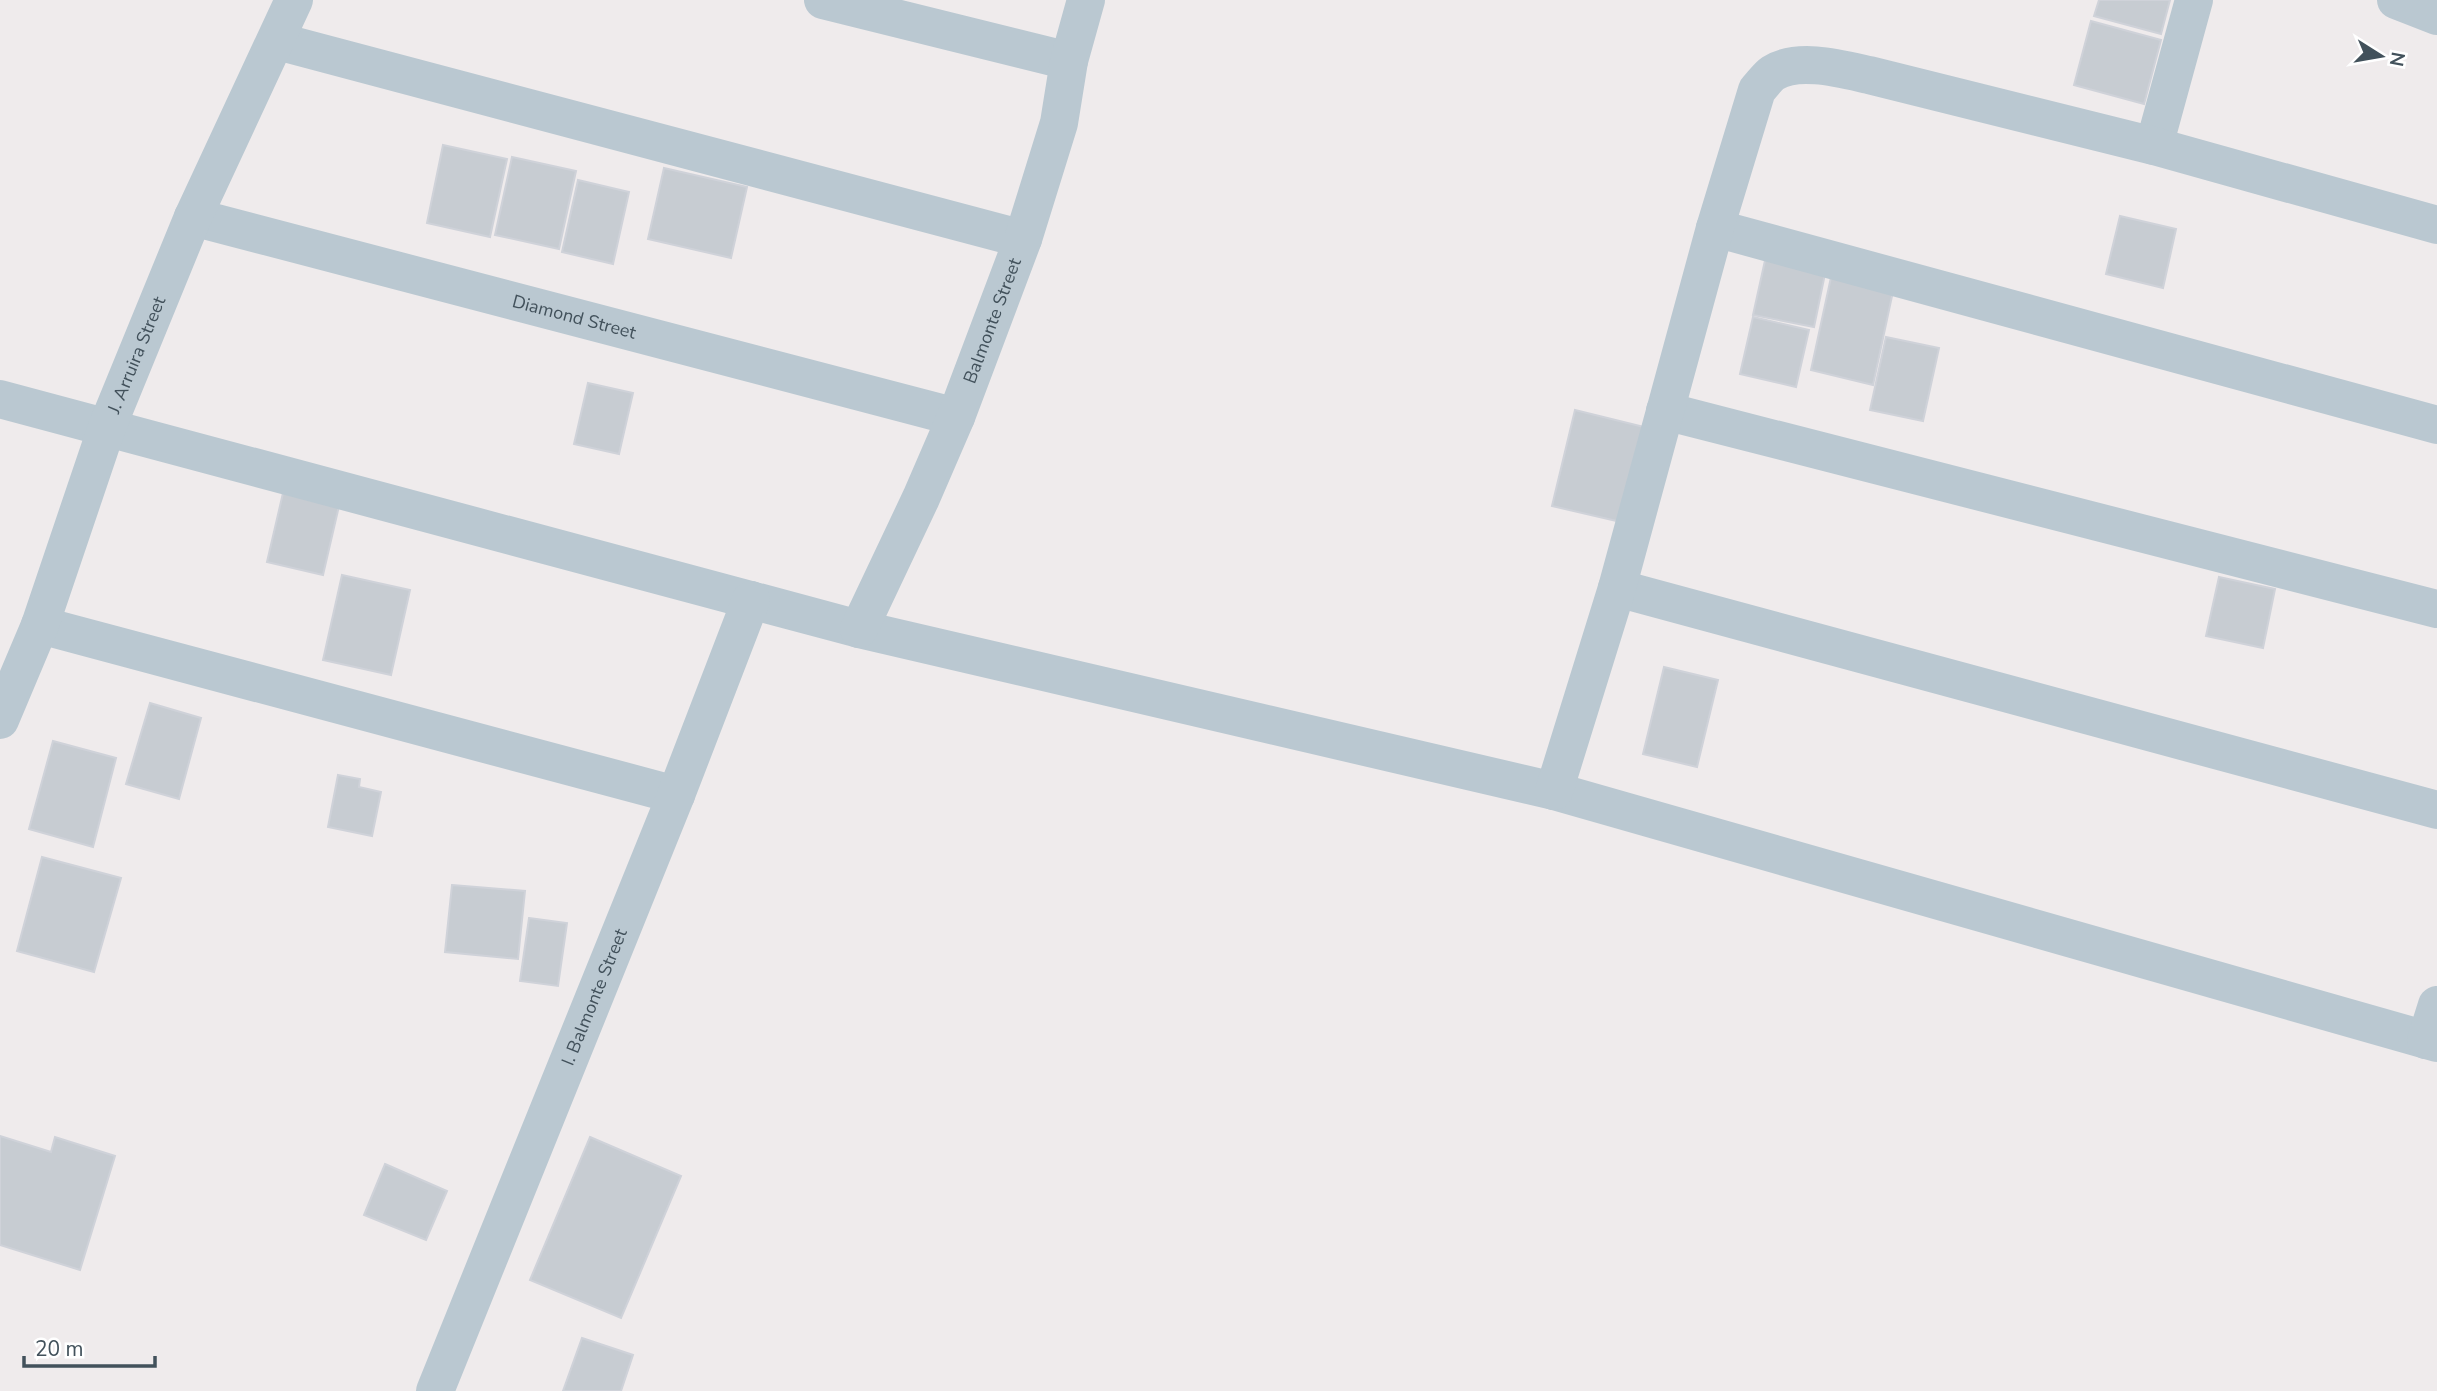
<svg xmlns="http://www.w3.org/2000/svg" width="2437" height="1391" viewBox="0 0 2437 1391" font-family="'Nunito Sans',sans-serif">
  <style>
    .building { fill: #c7ccd2; stroke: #cfd2d9; stroke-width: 2 }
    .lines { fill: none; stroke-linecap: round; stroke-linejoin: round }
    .minor { stroke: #bac8d1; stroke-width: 38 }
    .labels { text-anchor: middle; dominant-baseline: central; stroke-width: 5; stroke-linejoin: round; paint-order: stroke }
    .street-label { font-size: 18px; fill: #42515b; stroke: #fff }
  </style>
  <rect width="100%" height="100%" fill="#efebec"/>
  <!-- building -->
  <g class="building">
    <polygon points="2099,0 2170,0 2161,34 2094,16"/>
    <polygon points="2091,21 2161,40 2144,104 2074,85"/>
    <polygon points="443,145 507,159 490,237 427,223"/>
    <polygon points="512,157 576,171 559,249 495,235"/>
    <polygon points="664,168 747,187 731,258 648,239"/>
    <polygon points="578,180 629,192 613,264 562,252"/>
    <polygon points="2120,216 2176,229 2163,288 2106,274"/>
    <polygon points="1766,256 1826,269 1814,327 1753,315"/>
    <polygon points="1833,268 1895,282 1873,385 1811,370"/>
    <polygon points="1753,317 1809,330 1796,387 1740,374"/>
    <polygon points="1886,337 1939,348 1923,421 1870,410"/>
    <polygon points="588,383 633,393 619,454 574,444"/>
    <polygon points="1575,410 1644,427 1621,522 1552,506"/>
    <polygon points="283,493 339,506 323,575 267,562"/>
    <polygon points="342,575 410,590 391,675 323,660"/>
    <polygon points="2219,577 2275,589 2263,648 2206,636"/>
    <polygon points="1664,667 1718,680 1697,767 1643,754"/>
    <polygon points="150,703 201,718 179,799 126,784"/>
    <polygon points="53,741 116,758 93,847 29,829"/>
    <polygon points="338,775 360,779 359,787 381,792 372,836 328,827"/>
    <polygon points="42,857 121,878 94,972 17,951"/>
    <polygon points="452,885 525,891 518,959 445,952"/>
    <polygon points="529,918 567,923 558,986 520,981"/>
    <polygon points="0,1136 51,1152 55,1137 115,1156 80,1270 0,1245"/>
    <polygon points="590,1137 681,1176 621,1318 530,1280"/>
    <polygon points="385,1164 447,1191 426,1240 364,1215"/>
    <polygon points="582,1338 633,1355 621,1391 563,1391"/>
  </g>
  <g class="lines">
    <!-- minor -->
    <g class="minor">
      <polyline points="823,0 1069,61"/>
      <polyline points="2396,0 2437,16"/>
      <polyline points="277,41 1023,239"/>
      <polyline points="2154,146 2194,0"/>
      <path id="s1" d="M193,217L956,417"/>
      <polyline points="1715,228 2437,425"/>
      <polyline points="0,399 859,629 1554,791 2437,1043"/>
      <polyline points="1665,411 2437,609"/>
      <polyline points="1617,588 2437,810"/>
      <polyline points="40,625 676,795"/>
      <path id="s2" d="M859,629L921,498L956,417L1023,239L1059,123L1069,61L1086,0"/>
      <path id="s3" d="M0,720L40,625L107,427L193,217L294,0"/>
      <path d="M1554,791L1617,588L1715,228L1757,90C1762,85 1767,77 1773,73C1798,57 1842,69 1869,75L2154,146L2437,225"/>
      <polyline points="2426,1040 2437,1005"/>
      <path id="s4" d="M435,1391L676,795L751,600"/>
    </g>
  </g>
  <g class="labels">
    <!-- street labels -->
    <g class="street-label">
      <text stroke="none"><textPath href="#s1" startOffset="394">Diamond Street</textPath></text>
      <text stroke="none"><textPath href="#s2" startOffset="336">Balmonte Street</textPath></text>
      <text stroke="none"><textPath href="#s3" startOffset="390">J. Arruira Street</textPath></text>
      <text stroke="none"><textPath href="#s4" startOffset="425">I. Balmonte Street</textPath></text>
    </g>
  </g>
  <!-- north arrow -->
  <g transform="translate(2381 56) rotate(101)" stroke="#ffffff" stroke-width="5" paint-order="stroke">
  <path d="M0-5L12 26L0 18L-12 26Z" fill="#42515b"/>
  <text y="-10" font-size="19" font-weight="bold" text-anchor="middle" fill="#42515b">N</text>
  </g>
  <!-- scale -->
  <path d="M24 1356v10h131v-10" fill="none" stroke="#42515b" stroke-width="3.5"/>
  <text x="35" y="1356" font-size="21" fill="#42515b" stroke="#ffffff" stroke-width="5" paint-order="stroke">20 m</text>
</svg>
